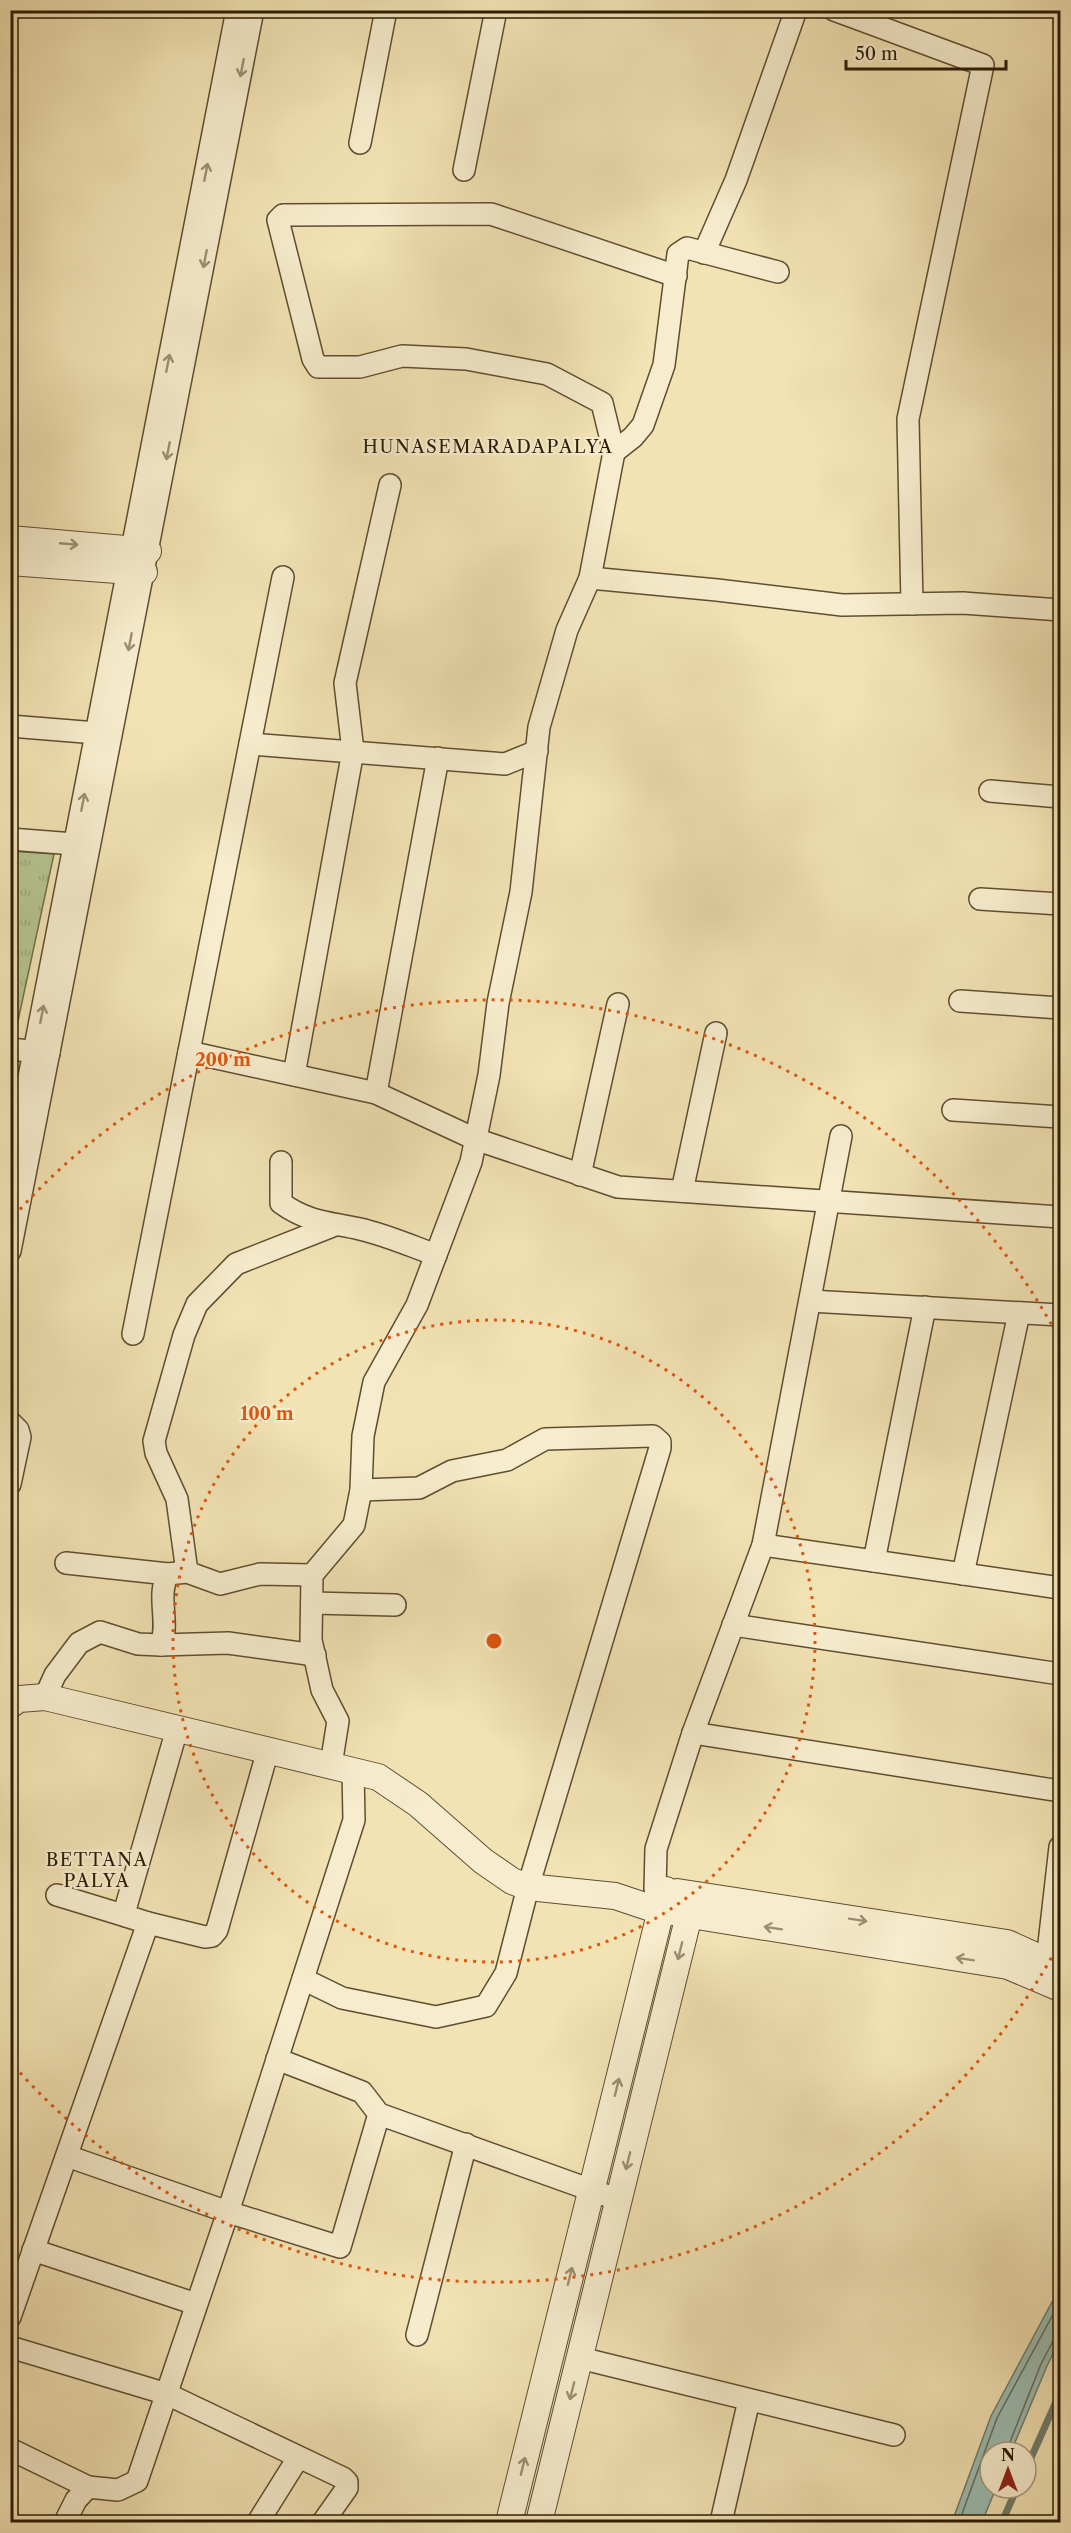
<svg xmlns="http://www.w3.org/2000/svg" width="1071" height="2533" viewBox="0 0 1071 2533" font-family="'Libre Caslon Text',serif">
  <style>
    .grass { fill: url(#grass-tufts); stroke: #71704a; stroke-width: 1.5 }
    .water { fill: #9cbdb2; stroke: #6f7d6c; stroke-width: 1.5 }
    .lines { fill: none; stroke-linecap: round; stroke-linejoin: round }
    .shore { stroke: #646c5b; stroke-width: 1.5 }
    .stream { stroke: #6f7d6c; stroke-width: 7 }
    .minor-casing { stroke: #5e4e30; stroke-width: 24 }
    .tertiary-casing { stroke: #5e4e30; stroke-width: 28 }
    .minor { stroke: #f7edce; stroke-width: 21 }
    .tertiary { stroke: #f7edce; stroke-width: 26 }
    .oneway { stroke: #9c8f73 }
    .ring { fill: none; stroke: #df560c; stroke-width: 3; stroke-dasharray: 3 6 }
    .labels { text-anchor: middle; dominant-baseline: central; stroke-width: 4.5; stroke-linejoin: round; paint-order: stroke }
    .neighbourhood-label { font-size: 18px; letter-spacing: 1.5px; fill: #2c1c04; stroke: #f7edce }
    .centre { fill: #df560c; stroke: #f7edce; stroke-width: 3 }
    .ring-label { font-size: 18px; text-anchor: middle; font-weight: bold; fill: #df560c; stroke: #f7edce; stroke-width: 4.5; stroke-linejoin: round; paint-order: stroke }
  </style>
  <defs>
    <pattern id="grass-tufts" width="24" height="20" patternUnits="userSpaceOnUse" patternTransform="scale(1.5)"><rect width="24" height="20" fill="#b6c591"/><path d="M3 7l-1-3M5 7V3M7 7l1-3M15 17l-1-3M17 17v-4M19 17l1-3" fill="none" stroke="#9da97b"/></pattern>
  </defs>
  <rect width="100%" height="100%" fill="#f2e3b4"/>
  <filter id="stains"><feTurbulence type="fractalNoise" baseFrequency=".00333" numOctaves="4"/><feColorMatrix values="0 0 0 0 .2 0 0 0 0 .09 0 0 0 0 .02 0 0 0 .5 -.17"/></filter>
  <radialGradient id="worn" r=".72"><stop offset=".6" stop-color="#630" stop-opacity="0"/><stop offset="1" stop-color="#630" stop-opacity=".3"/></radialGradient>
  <!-- grass -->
  <polygon class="grass" points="10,851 54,854 13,1044 10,1044"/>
  <!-- water -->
  <polygon class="water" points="1060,2296 1060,2339 1047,2366 1011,2452 990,2452 990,2488 996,2488 982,2522 952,2522 991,2416 1052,2302"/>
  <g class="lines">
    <!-- shore -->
    <g class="shore">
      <polyline points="1006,2452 1041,2364 1053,2341 1060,2338"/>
      <polyline points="959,2522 997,2418 1057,2307 1060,2304"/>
    </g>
    <!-- stream -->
    <g class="stream">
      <polyline points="1026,2469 1060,2393"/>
      <polyline points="1002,2522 1017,2488"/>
    </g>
    <defs>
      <g id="minor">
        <polyline points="834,10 983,65 908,419 912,604"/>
        <polyline points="360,143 386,10"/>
        <polyline points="464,170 496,10"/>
        <polyline points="704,253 736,180 796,10"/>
        <polyline points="614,452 633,437 643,425 664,365 678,254 687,248 778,272"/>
        <polyline points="590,578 717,590 842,605 963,603 1060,610"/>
        <polyline points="10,726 109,734"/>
        <polyline points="250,744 505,764 537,751"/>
        <polyline points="990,791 1060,797"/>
        <polyline points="10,839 87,845"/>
        <polyline points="980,899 1060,904"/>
        <polyline points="960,1001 1060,1008"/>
        <polyline points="10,1049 49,1053"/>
        <polyline points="189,1052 376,1093 475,1139 618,1187 1060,1217"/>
        <polyline points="294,1075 353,751 345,683 390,485"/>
        <polyline points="376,1093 438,758"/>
        <polyline points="953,1110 1060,1117"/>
        <path d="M281,1162V1203C309,1223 329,1222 360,1229C386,1235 411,1246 436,1255"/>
        <polyline points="10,1175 237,10"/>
        <polyline points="580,1175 618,1004"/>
        <polyline points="682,1191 716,1033"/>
        <polyline points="10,1251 253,10"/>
        <polyline points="810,1301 1060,1315"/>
        <polyline points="133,1334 283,577"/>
        <polyline points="10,1422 18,1430 20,1437 10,1484"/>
        <polyline points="763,1545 1060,1588"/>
        <polyline points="874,1561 925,1307"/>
        <polyline points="66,1563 168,1574"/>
        <polyline points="187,1572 177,1499 156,1453 154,1441 184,1335 197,1304 236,1264 335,1225"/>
        <polyline points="963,1574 1019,1313"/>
        <polyline points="312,1603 395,1605"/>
        <polyline points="733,1625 1060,1674"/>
        <polyline points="161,1645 228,1643 315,1655"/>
        <path d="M45,1697L55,1675L79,1643L100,1632L138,1644L161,1645C170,1622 156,1596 168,1574L187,1572L220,1584L260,1574L312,1575"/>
        <polyline points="693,1733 1060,1791"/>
        <polyline points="331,1765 338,1721 322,1690 311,1640 312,1575 354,1525 361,1490 363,1436 374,1382 417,1305 471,1162 489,1075 498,1003 521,892 539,727 567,630 590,578 614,452 602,403 547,374 466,359 402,356 360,367 318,367 313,359 278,220 283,215 491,214 676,276"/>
        <polyline points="655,1889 656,1849 693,1733 763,1545 841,1136"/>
        <polyline points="57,1895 126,1916"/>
        <polyline points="148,1923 205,1937 212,1936 217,1930 268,1750"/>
        <polyline points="1047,1961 1060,1847"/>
        <polyline points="303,1979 342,1998 436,2017 486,2006 506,1973 528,1887 660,1448 660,1442 653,1436 545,1439 507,1460 452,1471 419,1488 361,1490"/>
        <polyline points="277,2059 362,2092 379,2114 619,2200"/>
        <polyline points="67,2156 228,2212 340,2247 379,2114"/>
        <polyline points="33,2250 196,2304"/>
        <polyline points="10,2317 148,1923 126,1916 125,1910 177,1729"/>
        <polyline points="417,2335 466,2144"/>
        <polyline points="10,2347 167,2394 343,2478 347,2482 347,2488 323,2522"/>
        <polyline points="580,2358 894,2435"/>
        <polyline points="10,2449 88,2487"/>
        <polyline points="65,2522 76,2500 88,2487 118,2490 137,2481 228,2212 354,1820 353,1771"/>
        <polyline points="258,2522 298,2458"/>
        <polyline points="721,2522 749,2400"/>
      </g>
      <g id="tertiary">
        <polyline points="10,539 148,551"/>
        <polyline points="10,562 144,572"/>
        <polyline points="10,1705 19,1699 45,1697 378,1777 418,1804 483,1861 512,1881 528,1887 615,1896 654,1909 1008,1966 1060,1988"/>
        <polyline points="677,1892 1007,1943 1060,1967"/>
        <polyline points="509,2522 666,1890"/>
        <polyline points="539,2522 694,1895"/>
      </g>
    </defs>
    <!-- minor casing -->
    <use href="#minor" class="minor-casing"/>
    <!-- tertiary casing -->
    <use href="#tertiary" class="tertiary-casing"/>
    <!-- minor -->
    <use href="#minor" class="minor"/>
    <!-- tertiary -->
    <use href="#tertiary" class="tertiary"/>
  </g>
  <!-- one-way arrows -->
  <defs><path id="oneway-shaft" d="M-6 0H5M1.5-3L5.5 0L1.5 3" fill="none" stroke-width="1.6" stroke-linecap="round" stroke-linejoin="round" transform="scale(1.5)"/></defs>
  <g class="oneway">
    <use href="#oneway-shaft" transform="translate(242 68) rotate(101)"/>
    <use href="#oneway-shaft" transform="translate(206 172) rotate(-79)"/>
    <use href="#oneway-shaft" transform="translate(205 259) rotate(101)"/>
    <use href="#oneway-shaft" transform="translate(168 363) rotate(-79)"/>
    <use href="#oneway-shaft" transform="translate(168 451) rotate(101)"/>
    <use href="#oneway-shaft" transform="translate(69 544) rotate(5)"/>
    <use href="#oneway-shaft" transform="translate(130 642) rotate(101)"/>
    <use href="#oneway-shaft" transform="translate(83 802) rotate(-79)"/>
    <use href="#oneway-shaft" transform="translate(42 1014) rotate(-79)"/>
    <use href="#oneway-shaft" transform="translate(858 1920) rotate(9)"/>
    <use href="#oneway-shaft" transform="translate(773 1928) rotate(-171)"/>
    <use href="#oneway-shaft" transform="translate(680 1951) rotate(104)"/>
    <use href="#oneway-shaft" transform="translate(965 1959) rotate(-171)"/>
    <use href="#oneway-shaft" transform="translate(617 2087) rotate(-76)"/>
    <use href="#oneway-shaft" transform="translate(628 2161) rotate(104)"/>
    <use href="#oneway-shaft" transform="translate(570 2276) rotate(-76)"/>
    <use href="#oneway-shaft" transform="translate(572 2391) rotate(104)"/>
    <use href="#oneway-shaft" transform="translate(523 2466) rotate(-76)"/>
  </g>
  <!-- distance rings -->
  <g class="ring">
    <circle cx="494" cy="1641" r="321"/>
    <path d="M1060 1942A641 641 0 0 1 14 2066M14 1216A641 641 0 0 1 1060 1340"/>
  </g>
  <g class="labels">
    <!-- neighbourhood labels -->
    <g class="neighbourhood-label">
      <text x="488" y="447">HUNASEMARADAPALYA</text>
      <text x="97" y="1860">BETTANA<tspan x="97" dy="21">PALYA</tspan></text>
    </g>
  </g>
  <circle cx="494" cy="1641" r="9" class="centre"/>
  <g class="ring-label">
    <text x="223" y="1066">200 m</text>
    <text x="267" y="1420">100 m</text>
  </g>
  <!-- margin -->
  <rect width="1071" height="2533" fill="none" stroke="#f2e3b4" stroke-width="36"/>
  <rect x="12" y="12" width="1047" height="2509" fill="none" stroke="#2c1c04" stroke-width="3"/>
  <rect x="18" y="18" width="1035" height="2497" fill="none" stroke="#2c1c04" stroke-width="1.5"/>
  <!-- north arrow -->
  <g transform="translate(1008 2470)"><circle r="28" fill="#f7edce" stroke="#a6997d" stroke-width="1.5"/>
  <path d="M0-4.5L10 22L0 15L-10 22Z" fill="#8f2418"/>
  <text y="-9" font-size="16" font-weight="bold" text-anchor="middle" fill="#2c1c04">N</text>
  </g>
  <!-- scale -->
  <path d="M846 60v9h160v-9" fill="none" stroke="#2c1c04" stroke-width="3"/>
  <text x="855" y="60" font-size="18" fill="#2c1c04" stroke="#f7edce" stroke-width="4.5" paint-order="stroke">50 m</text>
  <rect width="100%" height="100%" filter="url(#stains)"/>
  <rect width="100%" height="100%" fill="url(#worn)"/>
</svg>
